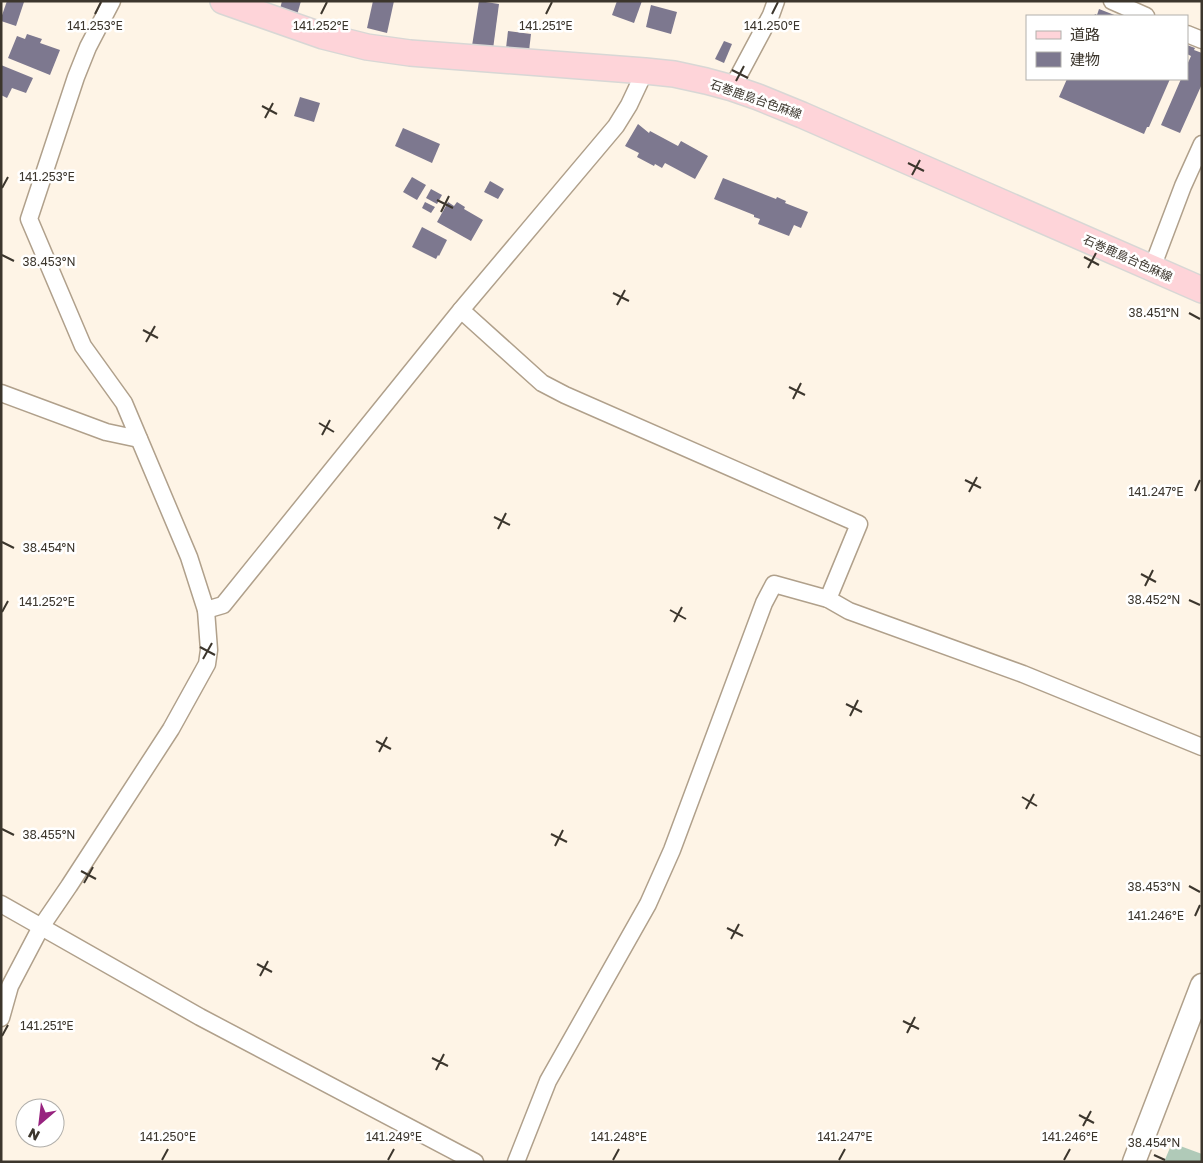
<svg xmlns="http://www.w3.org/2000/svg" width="1203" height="1163" viewBox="0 0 1203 1163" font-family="'Golos Text','Noto Sans JP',sans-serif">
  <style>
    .green { fill: #b0cab8 }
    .building { fill: #7d788f }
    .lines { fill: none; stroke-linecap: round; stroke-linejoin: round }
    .minor-casing { stroke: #b0a08b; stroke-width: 19 }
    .secondary-casing { stroke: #b0a08b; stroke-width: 25 }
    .primary-casing { stroke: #d8d7d5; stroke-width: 28 }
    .minor { stroke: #fff; stroke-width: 16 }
    .secondary { stroke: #fff; stroke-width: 22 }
    .primary { stroke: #fed4d9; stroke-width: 25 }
    .ticks { fill: none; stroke: #3c362d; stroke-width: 2 }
    .labels { text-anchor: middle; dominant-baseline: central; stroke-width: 5; stroke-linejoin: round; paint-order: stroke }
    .street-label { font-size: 12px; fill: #3c362d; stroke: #fff }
    .ticks-label { font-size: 12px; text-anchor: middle; fill: #3c362d; stroke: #fff; stroke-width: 5; stroke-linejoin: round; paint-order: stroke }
  </style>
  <rect width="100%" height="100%" fill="#fef4e6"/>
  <!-- green -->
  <polygon class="green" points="1172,1143 1202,1154 1202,1162 1164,1162"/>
  <!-- building -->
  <g class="building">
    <polygon points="7,1 24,2 16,26 1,21 1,18"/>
    <polygon points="282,1 301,1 297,15 280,9"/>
    <polygon points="373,1 394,1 387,33 367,28"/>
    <polygon points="479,1 499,4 493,49 472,46"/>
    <polygon points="617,1 642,1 634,23 612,15"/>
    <polygon points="651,5 677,12 671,34 646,27"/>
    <polygon points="1099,9 1117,16 1094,16 1095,14 1097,15"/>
    <polygon points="508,31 531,34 529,51 506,48"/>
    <polygon points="27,34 42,39 40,43 60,50 50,75 8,58 17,36 25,39"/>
    <polygon points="724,41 732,44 724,63 715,59"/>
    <polygon points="1187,45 1195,48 1194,50 1202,53 1202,84 1180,133 1161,125 1181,79 1187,79 1187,65 1191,56 1187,54"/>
    <polygon points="1,65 33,78 26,93 12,88 7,98 1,95"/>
    <polygon points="1067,79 1170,79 1149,127 1147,127 1144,134 1059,97"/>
    <polygon points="300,97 320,103 314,122 294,116"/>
    <polygon points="638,124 649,133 650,131 678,146 681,141 708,156 695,179 665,163 662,168 655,164 654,166 637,157 639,153 625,146"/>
    <polygon points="403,128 440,144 432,163 395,146"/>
    <polygon points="412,177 426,185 417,200 403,192"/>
    <polygon points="723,178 776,199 777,197 786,201 785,203 808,212 801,228 794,225 789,236 758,224 760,219 754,217 754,215 714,199"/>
    <polygon points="490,181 504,189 498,199 484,192"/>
    <polygon points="431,189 442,195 437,204 426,198"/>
    <polygon points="425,202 435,207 431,213 422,208"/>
    <polygon points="448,202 454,206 457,202 465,207 464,209 483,220 471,241 437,222"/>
    <polygon points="422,227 447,240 439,256 438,255 436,259 412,247"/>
  </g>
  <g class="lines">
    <defs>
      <g id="minor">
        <polyline points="1112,1 1146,16"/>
        <polyline points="1187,34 1202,40"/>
        <polyline points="732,88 771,15 776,1"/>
        <polyline points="1152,268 1183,186 1202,144"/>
        <polyline points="461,310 542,383 565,395 859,524 828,599"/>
        <polyline points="1,393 106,432 139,439"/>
        <polyline points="206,610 223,605 461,310 616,126 629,105 645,71"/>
        <polyline points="1,904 200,1017 475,1162"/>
        <polyline points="1,1018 10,986 41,927 69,886 171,729 207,664 209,650 206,610 189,557 124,403 83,346 29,219 76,77 88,47 112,1"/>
        <polyline points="516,1162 548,1081 648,904 672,850 764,603 774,584 828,599 849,611 1023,674 1202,747"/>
      </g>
      <polyline id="secondary" points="1134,1162 1202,985"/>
      <polyline id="primary" points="223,1 323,36 367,47 410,53 645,71 674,74 706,81 732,88 758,97 802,115 1202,290"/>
    </defs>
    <!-- minor casing -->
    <use href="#minor" class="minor-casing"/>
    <!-- secondary casing -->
    <use href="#secondary" class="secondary-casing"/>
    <!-- primary casing -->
    <use href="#primary" class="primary-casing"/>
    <!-- minor -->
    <use href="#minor" class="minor"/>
    <!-- secondary -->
    <use href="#secondary" class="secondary"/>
    <!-- primary -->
    <use href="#primary" class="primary"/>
  </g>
  <!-- ticks -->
  <path class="ticks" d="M95,14L101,2M321,14L327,2M546,14L552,2M772,14L778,2M732,70L748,78M736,81L744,66M262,106L277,114M265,118L273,103M908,163L924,171M912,175L920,160M2,188L8,177M437,200L453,208M441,212L449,196M2,255L14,261M1084,257L1099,265M1088,268L1096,253M613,293L629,301M617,305L625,290M1189,313L1200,319M143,330L158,338M146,342L155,326M789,387L805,395M793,399L801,383M319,423L334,432M322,435L330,420M965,480L981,488M1195,491L1200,480M969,492L977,477M494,517L510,525M498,529L506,513M2,542L14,548M1141,574L1156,582M1145,586L1153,570M1189,600L1200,605M670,610L686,619M2,612L8,601M674,622L682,607M200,647L215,655M203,659L212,643M846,704L862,712M850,716L858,700M376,741L391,749M379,752L387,737M1022,797L1037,806M1026,809L1034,794M2,829L14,835M551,834L567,842M555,846L563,830M81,871L96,879M84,883L93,867M1189,886L1200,892M1195,916L1200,905M727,928L743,936M731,939L739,924M257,964L272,972M260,976L268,961M903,1021L919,1029M907,1033L915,1017M2,1036L8,1025M432,1058L448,1066M436,1070L444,1054M1079,1115L1094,1123M1083,1126L1091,1111M1154,1155L1165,1160M162,1160L168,1149M388,1160L394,1149M613,1160L619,1149M839,1160L845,1149M1064,1160L1070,1149"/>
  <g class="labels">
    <!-- street labels -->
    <g class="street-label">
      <text transform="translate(756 99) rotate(19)">石巻鹿島台色麻線</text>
      <text transform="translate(1128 258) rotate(24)">石巻鹿島台色麻線</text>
    </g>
  </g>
  <g class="ticks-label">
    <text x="95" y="30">141.253°E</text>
    <text x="321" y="30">141.252°E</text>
    <text x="546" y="30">141.251°E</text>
    <text x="772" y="30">141.250°E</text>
    <text x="47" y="181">141.253°E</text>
    <text x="49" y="266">38.453°N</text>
    <text x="1154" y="317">38.451°N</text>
    <text x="1156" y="496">141.247°E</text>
    <text x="49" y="552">38.454°N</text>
    <text x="1154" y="604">38.452°N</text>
    <text x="47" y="606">141.252°E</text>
    <text x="49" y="839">38.455°N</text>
    <text x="1154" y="891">38.453°N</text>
    <text x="1156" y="920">141.246°E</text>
    <text x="47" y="1030">141.251°E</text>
    <text x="168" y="1141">141.250°E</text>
    <text x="394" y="1141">141.249°E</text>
    <text x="619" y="1141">141.248°E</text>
    <text x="845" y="1141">141.247°E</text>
    <text x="1070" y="1141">141.246°E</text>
    <text x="1154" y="1147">38.454°N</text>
  </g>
  <!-- border -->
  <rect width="1203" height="1163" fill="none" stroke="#3c362d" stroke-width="5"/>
  <!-- legend -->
  <rect x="1026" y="15" width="162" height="65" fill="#ffffff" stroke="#b1afab"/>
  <rect x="1036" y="31" width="25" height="8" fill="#fed4d9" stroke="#b1afab"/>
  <text x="1070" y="40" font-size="15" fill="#3c362d">道路</text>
  <rect x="1036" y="52" width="25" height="15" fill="#7d788f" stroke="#b1afab"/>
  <text x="1070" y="65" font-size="15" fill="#3c362d">建物</text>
  <!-- north arrow -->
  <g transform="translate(40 1123) rotate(208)"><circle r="24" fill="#ffffff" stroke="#b1afab"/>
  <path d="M0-4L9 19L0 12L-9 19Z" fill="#97237f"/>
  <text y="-8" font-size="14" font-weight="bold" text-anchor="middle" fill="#3c362d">N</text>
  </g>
</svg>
